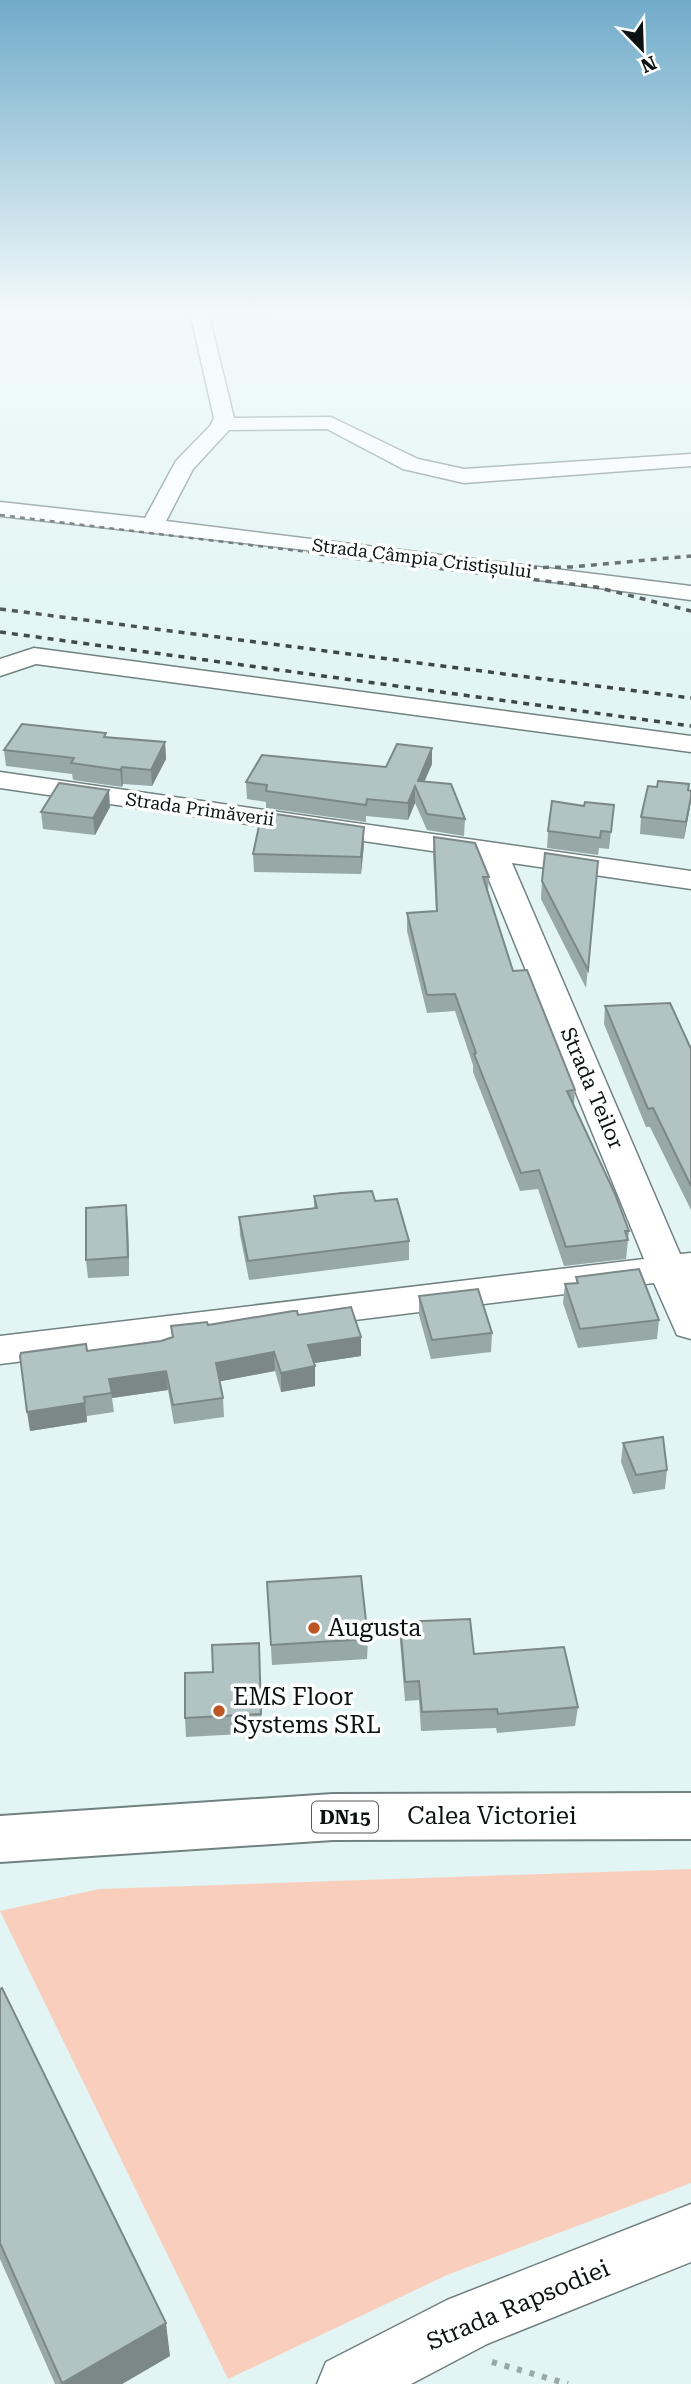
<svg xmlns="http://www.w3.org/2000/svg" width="691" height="2384" viewBox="0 0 691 2384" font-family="'Roboto Serif',serif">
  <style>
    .built { fill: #ceebe9 }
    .green { fill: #f9cebc }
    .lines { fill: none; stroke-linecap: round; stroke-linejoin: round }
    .minor-casing { stroke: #708180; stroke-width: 3 }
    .major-casing { stroke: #708180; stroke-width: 4 }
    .path { stroke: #9aa9a8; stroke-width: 6; stroke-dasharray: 5 8; stroke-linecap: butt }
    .minor { fill: #fff; fill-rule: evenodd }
    .major { fill: #fff; fill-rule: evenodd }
    .rail-far1 { stroke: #3e4747; stroke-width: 2.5; stroke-dasharray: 5 5; stroke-linecap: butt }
    .rail { stroke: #3e4747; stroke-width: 3.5; stroke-dasharray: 6 6; stroke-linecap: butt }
    .wall { fill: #98a8a7 }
    .shaded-wall { fill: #7c8888 }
    .building { fill: #b1c3c2; stroke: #7c8888; stroke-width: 2 }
    .poi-dot { fill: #bc5725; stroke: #fff; stroke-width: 2.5 }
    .labels { text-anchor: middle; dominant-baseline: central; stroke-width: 7; stroke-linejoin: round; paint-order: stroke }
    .far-street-label { font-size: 18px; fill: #0c1212; stroke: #fff }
    .shield { fill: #fff; stroke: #555959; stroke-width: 2 }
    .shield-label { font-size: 19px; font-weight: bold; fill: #0c1212 }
    .street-label { font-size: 21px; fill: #0c1212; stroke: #fff }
    .near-poi-label { font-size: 24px; fill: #0c1212; stroke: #fff; text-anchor: start }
    .near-street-label { font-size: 24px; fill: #0c1212; stroke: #fff }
  </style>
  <rect width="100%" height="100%" fill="#e2f5f4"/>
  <!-- built -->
  <polygon class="built" points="199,312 337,312 201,323"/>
  <!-- green -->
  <polygon class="green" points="691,1869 691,2183 447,2275 228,2379 0,1911 99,1889"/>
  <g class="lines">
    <defs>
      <g id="minor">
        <polygon points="190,312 208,312 234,418 331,417 418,459 464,469 691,454 691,466 464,483 403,469 327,429 229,430 193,469 166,521 691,586 691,600 334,553 0,516 0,502 145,518 176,461 210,426 214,418"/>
        <polygon points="34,648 691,736 691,752 36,664 0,676 0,659"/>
        <polygon points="0,772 691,871 691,889 512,863 680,1254 691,1253 691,1339 677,1335 654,1283 0,1364 0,1336 644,1259 480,858 0,788"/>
        <polygon points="691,2204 691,2262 487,2344 411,2384 317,2384 326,2362 447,2300"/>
      </g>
      <polygon id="major" points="691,1793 691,1839 333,1840 0,1862 0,1816 333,1794"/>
    </defs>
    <!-- minor casing -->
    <use href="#minor" class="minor-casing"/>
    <!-- major casing -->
    <use href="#major" class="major-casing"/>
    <!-- path -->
    <polyline class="path" points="492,2362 568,2384"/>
    <!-- minor -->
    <use href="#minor" class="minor"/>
    <!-- major -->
    <use href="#major" class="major"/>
    <!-- rail-far1 -->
    <polyline class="rail-far1" points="0,515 333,555"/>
    <!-- rail -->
    <g class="rail">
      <polyline points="319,554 596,587 691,611"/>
      <polyline points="507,568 571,567 691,556"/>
      <polyline points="0,609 691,698"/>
      <polyline points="0,632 691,726"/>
    </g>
  </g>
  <!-- wall -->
  <g class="wall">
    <polygon points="106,737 165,742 166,759 152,786 123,784 122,787 73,780 72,774 6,766 4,750"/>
    <polygon points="432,764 424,782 465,819 464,836 427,830 415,803 408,820 366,816 366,822 266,808 266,802 247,799 246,782 386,767"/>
    <polygon points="688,790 691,791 691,801 684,839 640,834 641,817"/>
    <polygon points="614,805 609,849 599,848 598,855 547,848 548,831 584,806"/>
    <polygon points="110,807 95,835 43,829 41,812"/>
    <polygon points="364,827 364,844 361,874 254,872 253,854"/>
    <polygon points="434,837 489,877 488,892 513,971 575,1090 574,1106 629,1231 626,1259 564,1266 538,1189 520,1191 473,1072 473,1065 455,1011 427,1013 407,931 407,913 436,911 433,854"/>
    <polygon points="598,861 586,988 541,899 542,881"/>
    <polygon points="605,1006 691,1049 691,1210 650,1127 646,1127 604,1024"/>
    <polygon points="314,1196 375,1201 409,1241 409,1260 249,1280 240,1235 239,1217 314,1208"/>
    <polygon points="128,1224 129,1276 88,1278 86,1260"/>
    <polygon points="576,1277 659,1320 657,1339 578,1348 563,1303 565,1284 576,1283"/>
    <polygon points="419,1296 492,1333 491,1352 431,1359 419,1315"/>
    <polygon points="298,1315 361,1356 314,1363 315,1386 281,1392 275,1371 219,1381 223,1398 224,1417 174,1424 168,1390 112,1398 114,1412 87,1416 87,1422 30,1431 87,1351 161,1341 172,1338 171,1326 208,1325"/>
    <polygon points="623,1443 667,1470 665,1489 633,1494 621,1462"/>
    <polygon points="267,1582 368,1639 367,1659 272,1665"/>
    <polygon points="400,1622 474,1654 578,1707 575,1726 497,1733 496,1728 421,1731 419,1700 405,1701 400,1641"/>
    <polygon points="259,1643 262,1733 186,1737 185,1718 213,1672"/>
    <polygon points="0,1989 170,2356 122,2384 55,2384 0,2259"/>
  </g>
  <!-- shaded-wall -->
  <g class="shaded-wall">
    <polygon points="165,742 166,759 152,786 151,770"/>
    <polygon points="432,748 432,764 419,794 418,781"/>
    <polygon points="122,767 123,784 122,787 120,770"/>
    <polygon points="415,786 415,803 408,820 408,803"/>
    <polygon points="109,790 110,807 95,835 93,818"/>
    <polygon points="691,797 690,807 684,839 686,822"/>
    <polygon points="364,827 364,844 361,874 361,857"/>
    <polygon points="126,1205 128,1224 129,1276 128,1257"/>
    <polygon points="361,1337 361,1356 308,1364 308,1345"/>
    <polygon points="274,1352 275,1371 217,1382 216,1363"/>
    <polygon points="315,1366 315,1386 281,1392 281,1373"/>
    <polygon points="166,1371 168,1390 112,1398 109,1379"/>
    <polygon points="85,1403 87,1422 30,1431 27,1412"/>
    <polygon points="166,2323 170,2356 122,2384 62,2384"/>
  </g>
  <!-- building -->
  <g class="building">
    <polygon points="22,724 106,733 104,737 165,742 151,770 122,767 120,770 71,763 74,758 4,750"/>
    <polygon points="397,744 432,748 418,781 451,784 465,819 427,814 415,786 408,803 367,799 366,805 266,791 267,785 246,782 262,755 386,767"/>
    <polygon points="658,781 689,784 688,790 691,791 691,797 686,822 641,817 648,786 657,787"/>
    <polygon points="59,783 109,790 93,818 41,812"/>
    <polygon points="552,801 584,806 585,802 614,805 611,832 601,831 600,838 548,831"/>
    <polygon points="262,812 364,827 361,857 253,854"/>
    <polygon points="434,837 475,843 489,877 483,877 513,971 527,970 575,1090 567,1091 615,1194 629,1231 625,1231 628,1240 566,1247 539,1170 521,1173 474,1054 476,1053 455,994 427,995 407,913 437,911"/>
    <polygon points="545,853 598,861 588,970 542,881"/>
    <polygon points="670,1003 691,1049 691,1186 653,1108 648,1109 605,1006"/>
    <polygon points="372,1191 375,1201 397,1199 409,1241 248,1261 239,1217 317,1208 314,1196 342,1193"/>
    <polygon points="126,1205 128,1257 86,1260 86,1208"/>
    <polygon points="639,1269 659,1320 580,1329 565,1284 578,1283 576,1277"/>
    <polygon points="478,1289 492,1333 432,1340 419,1296"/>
    <polygon points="351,1307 361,1337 308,1345 315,1366 281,1373 274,1352 216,1363 223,1398 173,1405 166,1371 109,1379 112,1393 84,1397 85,1403 27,1412 20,1356 21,1353 86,1344 87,1351 161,1341 173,1337 171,1326 207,1322 208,1325 293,1311 297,1311 298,1315"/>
    <polygon points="663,1437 667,1470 636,1475 623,1443"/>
    <polygon points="361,1576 368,1639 271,1645 267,1582"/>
    <polygon points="470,1619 474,1654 564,1647 578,1707 498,1714 497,1709 422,1712 419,1681 405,1682 400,1622"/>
    <polygon points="259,1643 261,1714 185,1718 185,1673 213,1672 212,1645"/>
    <polygon points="2,1988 166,2323 62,2383 0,2243 0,1989"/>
  </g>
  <!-- sky -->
  <linearGradient id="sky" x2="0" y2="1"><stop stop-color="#71abca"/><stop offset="0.48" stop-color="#f2fafa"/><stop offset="1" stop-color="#f2fafa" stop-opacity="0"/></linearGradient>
  <rect width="691" height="646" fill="url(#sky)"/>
  <!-- markers -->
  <g class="poi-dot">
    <circle cx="314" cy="1628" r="7"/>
    <circle cx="219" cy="1711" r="7"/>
  </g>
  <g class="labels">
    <!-- far-street labels -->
    <g class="far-street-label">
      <text transform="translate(422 558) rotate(7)">Strada Câmpia Cristișului</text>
      <text transform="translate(200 809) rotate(8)">Strada Primăverii</text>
    </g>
    <!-- shield labels -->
    <rect class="shield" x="312" y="1801.5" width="66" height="31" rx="5"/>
    <g class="shield-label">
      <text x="345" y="1817">DN15</text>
    </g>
    <!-- street labels -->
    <g class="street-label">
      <text transform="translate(592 1088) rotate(67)">Strada Teilor</text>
    </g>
    <!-- near-poi labels -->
    <g class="near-poi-label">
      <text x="328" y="1628">Augusta</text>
      <text x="233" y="1697">EMS Floor<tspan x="233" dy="28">Systems SRL</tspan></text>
    </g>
    <!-- near-street labels -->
    <g class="near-street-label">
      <text x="492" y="1816">Calea Victoriei</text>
      <text transform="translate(518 2305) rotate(-23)">Strada Rapsodiei</text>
    </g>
  </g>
  <!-- north arrow -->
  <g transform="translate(642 49) rotate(157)" stroke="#ffffff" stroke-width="5" paint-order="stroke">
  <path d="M0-5L12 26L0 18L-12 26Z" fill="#0c1212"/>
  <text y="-10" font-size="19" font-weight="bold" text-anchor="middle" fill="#0c1212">N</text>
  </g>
</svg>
